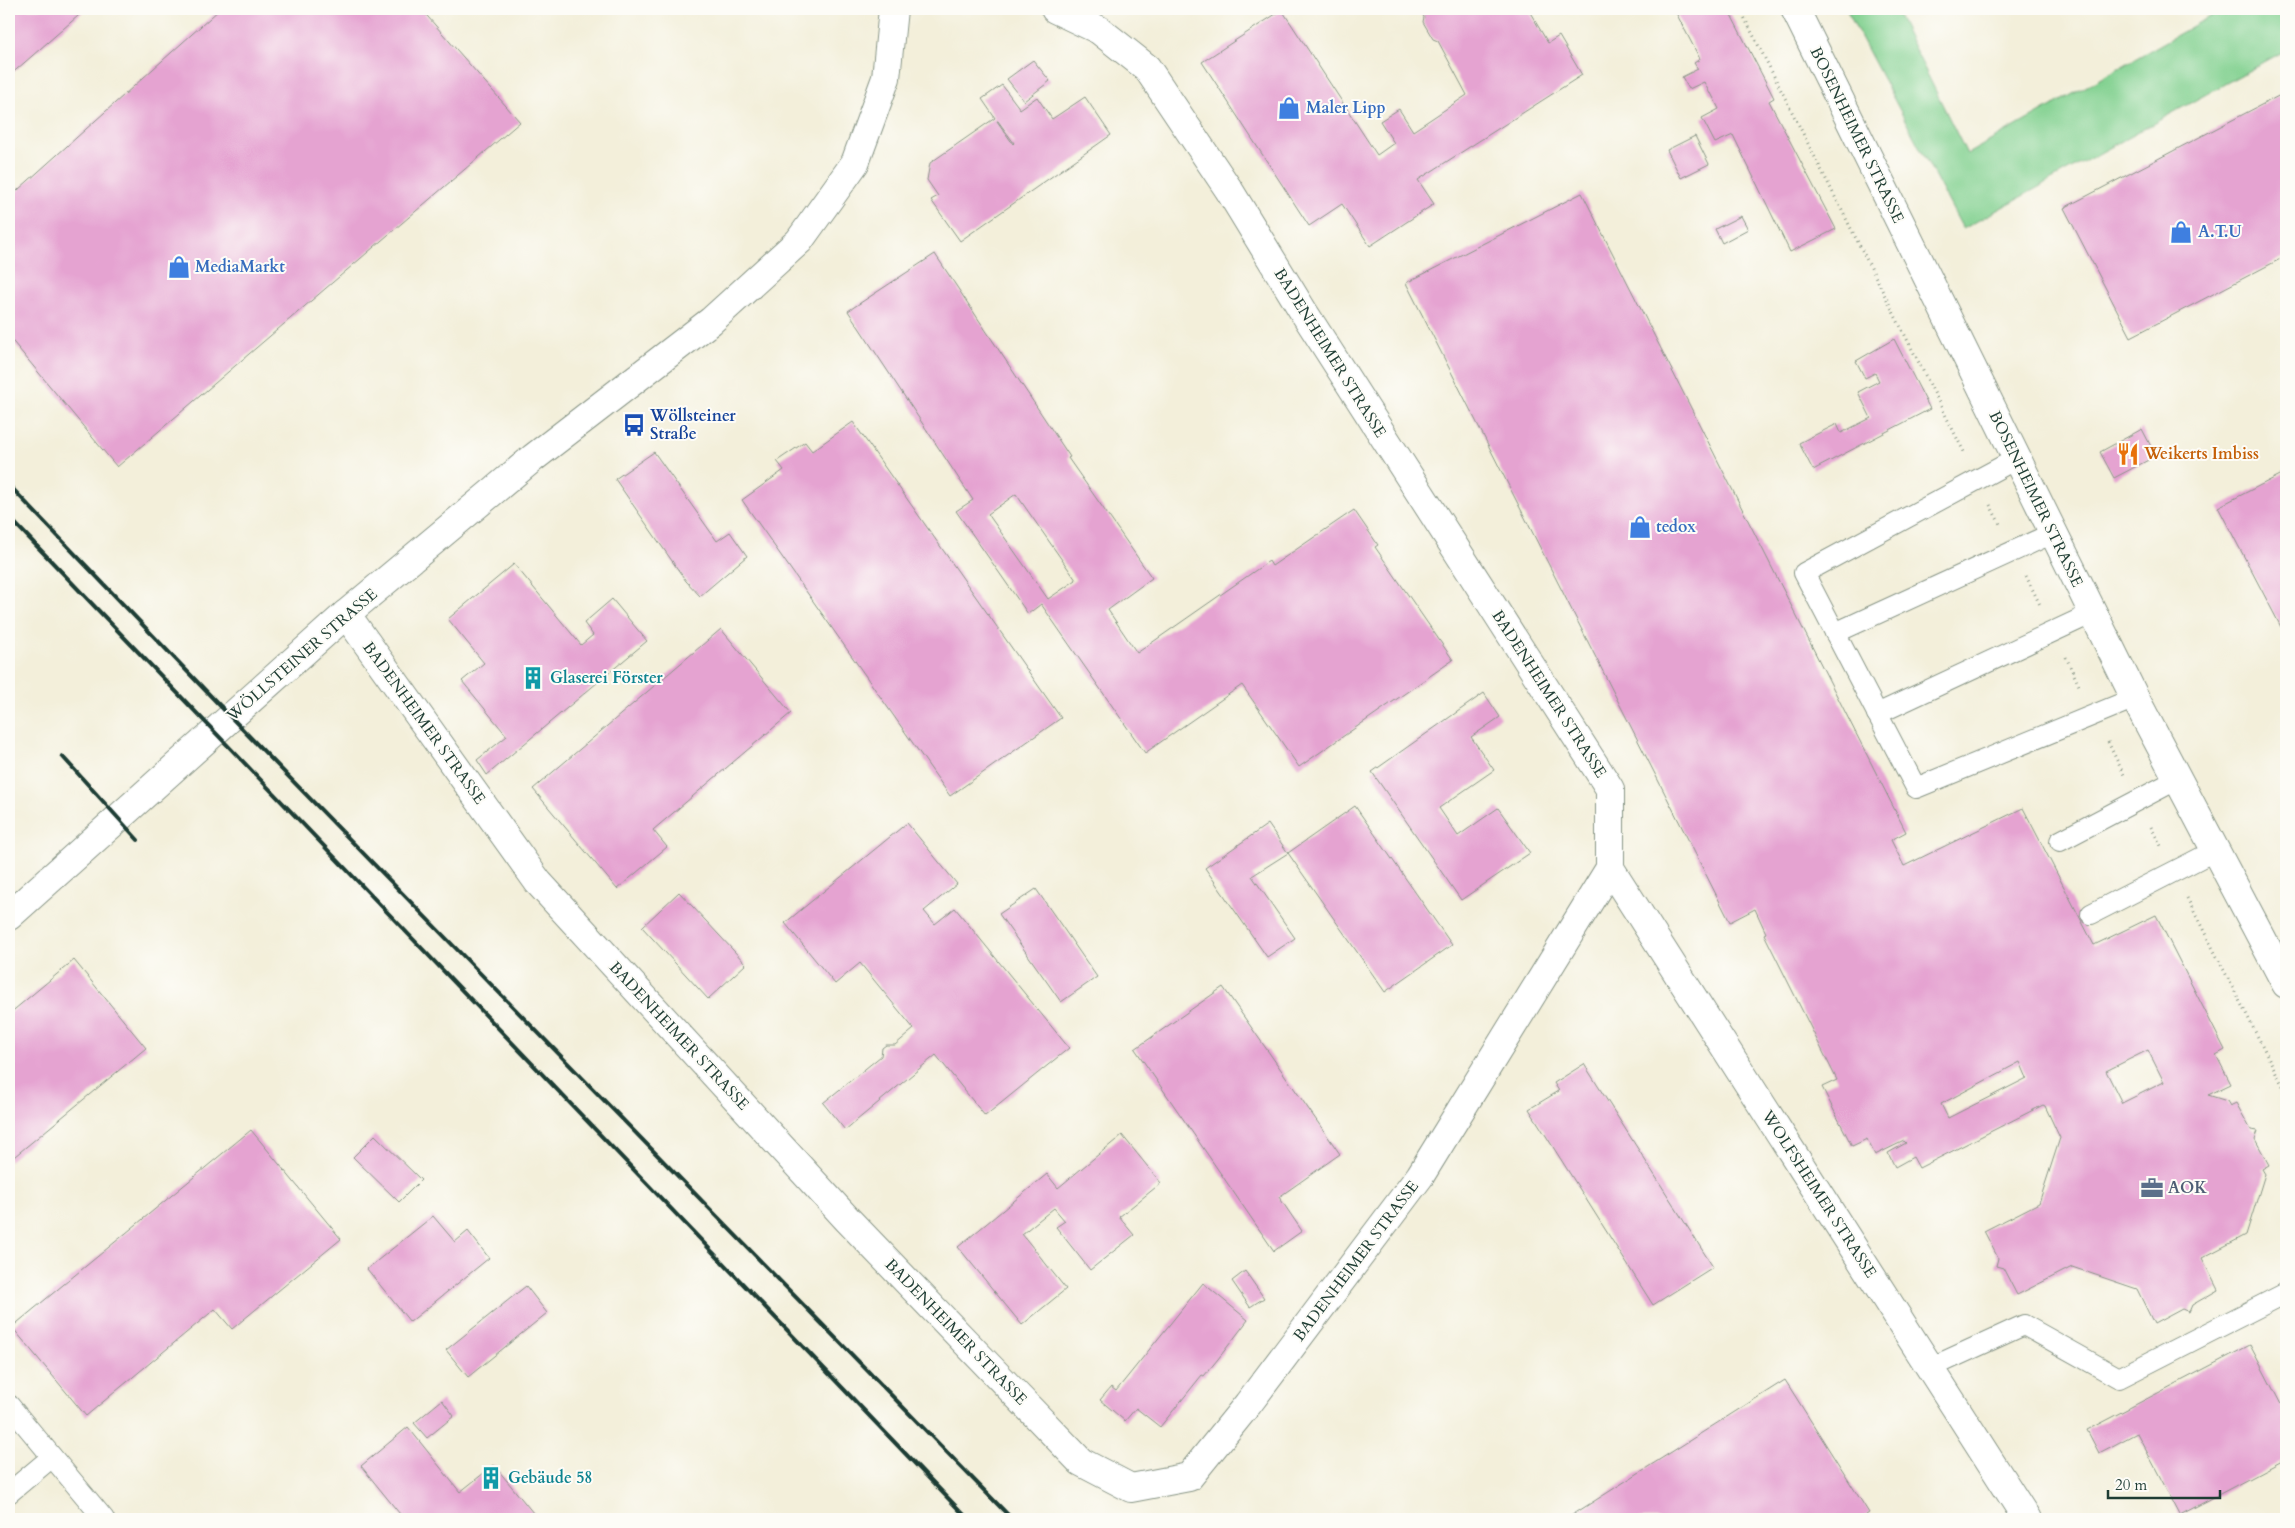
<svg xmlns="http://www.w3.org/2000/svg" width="2295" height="1528" viewBox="0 0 2295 1528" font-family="Cardo,serif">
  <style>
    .green { fill: #83d191; stroke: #518762 }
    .building { fill: #e5a3d1; fill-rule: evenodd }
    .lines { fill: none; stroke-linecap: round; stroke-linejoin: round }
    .service-casing { stroke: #899687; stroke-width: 22 }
    .minor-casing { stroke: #899687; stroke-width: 30 }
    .tertiary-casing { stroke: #899687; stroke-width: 30 }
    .path { stroke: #899687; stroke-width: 3; stroke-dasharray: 1 4; stroke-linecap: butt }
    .service { stroke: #fff; stroke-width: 20 }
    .minor { stroke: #fff; stroke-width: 28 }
    .tertiary { stroke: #fff; stroke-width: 28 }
    .rail { stroke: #1f3d34; stroke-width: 4 }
    .labels { text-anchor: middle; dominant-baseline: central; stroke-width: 4; stroke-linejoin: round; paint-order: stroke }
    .shop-label { font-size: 16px; font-weight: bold; fill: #366cbe; stroke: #fdfcf7; text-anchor: start }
    .street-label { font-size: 16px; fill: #1f3d34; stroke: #fdfcf7 }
    .transit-label { font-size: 16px; font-weight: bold; fill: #164399; stroke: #fdfcf7; text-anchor: start }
    .food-label { font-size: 16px; font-weight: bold; fill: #c56008; stroke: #fdfcf7; text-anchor: start }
    .culture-label { font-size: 16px; font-weight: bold; fill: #0d838f; stroke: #fdfcf7; text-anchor: start }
    .service-label { font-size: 16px; font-weight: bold; fill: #4e5e75; stroke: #fdfcf7; text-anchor: start }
  </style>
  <rect width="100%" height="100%" fill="#fdfcf7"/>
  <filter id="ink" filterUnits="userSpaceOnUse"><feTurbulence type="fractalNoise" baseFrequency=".02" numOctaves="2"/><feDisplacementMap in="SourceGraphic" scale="10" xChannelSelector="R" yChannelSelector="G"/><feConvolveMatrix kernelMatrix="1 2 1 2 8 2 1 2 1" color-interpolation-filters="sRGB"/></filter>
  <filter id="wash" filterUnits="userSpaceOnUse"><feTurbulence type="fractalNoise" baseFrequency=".0096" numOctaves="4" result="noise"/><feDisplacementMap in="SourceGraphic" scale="20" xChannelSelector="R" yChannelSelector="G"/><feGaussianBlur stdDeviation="1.12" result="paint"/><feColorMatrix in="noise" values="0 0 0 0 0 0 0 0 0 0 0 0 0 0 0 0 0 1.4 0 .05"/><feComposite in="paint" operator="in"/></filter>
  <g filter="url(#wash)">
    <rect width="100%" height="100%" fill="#f3efda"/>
    <!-- green -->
    <polygon class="green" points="1846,9 1895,9 1967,154 2223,9 2286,9 2286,50 1963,229"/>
    <g id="blocks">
      <!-- building -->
      <g class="building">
        <polygon points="9,9 86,9 9,76"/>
        <polygon points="220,9 421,9 520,122 117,467 9,337 9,198"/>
        <polygon points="1419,9 1528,9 1548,43 1559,36 1582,75 1418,180 1434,204 1370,246 1342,204 1309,226 1202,62 1282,10 1377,155 1394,143 1380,121 1399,109 1413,131 1467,95 1438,41 1433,39 1423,22 1424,17"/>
        <polygon points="1674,9 1728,9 1774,98 1769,101 1836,229 1790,252 1733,135 1715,143 1702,118 1719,109 1711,93 1710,94 1704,82 1689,89 1682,77 1698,69 1694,63 1700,59"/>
        <polygon points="1033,60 1050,81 1024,101 1007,79"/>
        <path d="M1002,85L1020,109L1037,97L1052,119L1085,97L1111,135L960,241L931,200L938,196L927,180L930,163L995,118L982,99ZM997,121H998L1014,143L1013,144Z"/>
        <polygon points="2286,92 2286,256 2131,337 2064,208"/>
        <polygon points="1695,136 1709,164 1681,178 1667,150"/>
        <path d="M1582,193L1906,832L1891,840L1904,866L2023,808L2094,945L2156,915L2225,1050L2216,1055L2231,1084L2208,1095L2227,1101L2230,1106L2236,1103L2251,1130L2258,1131L2255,1139L2269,1165L2262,1169L2265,1174L2246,1235L2202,1258L2218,1290L2192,1305L2189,1312L2182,1309L2154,1324L2137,1289L2072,1267L2017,1295L2003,1268L1996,1266L1998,1258L1984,1231L2039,1203L2060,1138L2045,1106L2043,1105L1919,1168L1913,1157L1895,1167L1888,1153L1906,1143L1904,1141L1875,1155L1867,1139L1852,1146L1822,1087L1837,1080L1764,934L1766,933L1755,909L1730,922L1406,283ZM2148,1050L2164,1082L2122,1103L2106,1071ZM2020,1062L2027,1078L1948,1118L1941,1104Z"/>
        <polygon points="1741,216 1748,229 1722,243 1715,229"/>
        <path d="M935,254L1070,457L1068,458L1152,578L1108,610L1137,653L1269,561L1272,566L1354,510L1378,545L1375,547L1453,660L1299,767L1242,685L1145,753L1041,604L1028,614L968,528L956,511L973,500L848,311ZM1016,494L1076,580L1048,599L988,514Z"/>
        <polygon points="1894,339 1930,409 1813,470 1799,443 1837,424 1841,433 1871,418 1858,392 1879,381 1875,373 1865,378 1856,361"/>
        <polygon points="853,422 1061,718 950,796 742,500 784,470 777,461 805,442 812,451"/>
        <polygon points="2142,429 2156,456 2114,478 2100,452"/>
        <polygon points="654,452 717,541 730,532 747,556 700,596 686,581 615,479"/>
        <polygon points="2286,472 2286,625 2281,627 2218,507"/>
        <polygon points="514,564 581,645 593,635 584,623 612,599 647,641 487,775 477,760 507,736 462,681 484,663 448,619"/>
        <polygon points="721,629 791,713 653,830 667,847 617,889 533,789"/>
        <polygon points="1484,693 1500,717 1471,737 1494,770 1439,808 1458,836 1498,808 1530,853 1461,900 1372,772"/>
        <polygon points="1355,806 1452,945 1385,992 1288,853"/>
        <polygon points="907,823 957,884 924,911 935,924 955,908 1069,1048 985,1116 936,1055 845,1130 823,1103 881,1056 882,1048 886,1045 895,1045 914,1029 860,963 835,984 785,923"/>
        <polygon points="1268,824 1288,853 1252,876 1295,938 1267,957 1205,868"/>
        <polygon points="1036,889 1097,977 1061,1002 999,914"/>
        <polygon points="679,892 746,964 708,999 642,927"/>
        <polygon points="74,960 146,1048 9,1161 9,1014"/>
        <polygon points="1223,987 1340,1154 1279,1197 1302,1231 1274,1251 1135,1049"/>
        <polygon points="1584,1064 1713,1267 1653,1305 1529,1109 1559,1091 1554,1083"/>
        <polygon points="251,1130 341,1239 232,1329 215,1309 86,1416 12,1327"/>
        <polygon points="375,1135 421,1180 399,1202 353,1157"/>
        <polygon points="1122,1135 1161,1183 1119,1217 1134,1235 1090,1270 1056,1227 1065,1221 1054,1208 1022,1234 1066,1289 1022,1325 958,1247 1047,1174 1058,1188"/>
        <polygon points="433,1216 455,1242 468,1231 489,1258 410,1322 367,1269"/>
        <polygon points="1245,1271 1264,1298 1250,1307 1232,1281"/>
        <polygon points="1203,1283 1248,1320 1218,1359 1204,1376 1202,1375 1160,1427 1136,1408 1125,1421 1100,1400 1111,1387 1116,1391"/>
        <polygon points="526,1286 547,1313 468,1377 446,1350"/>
        <polygon points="2250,1345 2286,1414 2286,1459 2180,1515 2137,1433 2099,1453 2087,1430"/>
        <polygon points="1785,1380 1869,1513 1860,1519 1566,1519"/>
        <polygon points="442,1400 454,1416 427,1438 414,1423"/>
        <polygon points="408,1427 460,1492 494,1465 538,1519 404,1519 361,1466"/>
      </g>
    </g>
  </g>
  <g filter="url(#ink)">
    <use href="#blocks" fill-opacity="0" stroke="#899687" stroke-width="1"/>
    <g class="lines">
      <defs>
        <g id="service">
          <polyline points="2016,459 1804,573 1916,788 2135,698"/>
          <polyline points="1835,633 2053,533"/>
          <polyline points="1877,714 2093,613"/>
          <polyline points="2060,841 2178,779"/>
          <polyline points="2091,914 2216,850"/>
          <polyline points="1930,1368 2024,1325 2119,1378 2286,1293"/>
          <polyline points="9,1405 104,1519"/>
          <polyline points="9,1493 52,1457"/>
        </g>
        <g id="minor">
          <polyline points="346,614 538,882 848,1220 1081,1462 1131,1488 1189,1477 1248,1404 1420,1176 1610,868 1610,789 1303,311 1229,190 1147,68 1099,30 1055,9"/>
          <polyline points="1610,868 2027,1519"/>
          <polyline points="9,916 346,614 533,458 711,321 799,241 855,163 886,78 893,9"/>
        </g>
        <polyline id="tertiary" points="1795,9 2135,698 2286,984"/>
      </defs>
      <!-- service casing -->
      <use href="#service" class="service-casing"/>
      <!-- minor casing -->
      <use href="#minor" class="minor-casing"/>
      <!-- tertiary casing -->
      <use href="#tertiary" class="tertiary-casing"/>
      <!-- path -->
      <g class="path">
        <polyline points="1740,9 1964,452"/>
        <polyline points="1990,505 2000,524"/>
        <polyline points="2026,576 2040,605"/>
        <polyline points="2066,657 2080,688"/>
        <polyline points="2108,742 2124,775"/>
        <polyline points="2151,827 2161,846"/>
        <polyline points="2187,898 2286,1092"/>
      </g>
      <!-- service -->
      <use href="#service" class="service"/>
      <!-- minor -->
      <use href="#minor" class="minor"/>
      <!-- tertiary -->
      <use href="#tertiary" class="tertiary"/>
      <!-- rail -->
      <g class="rail">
        <polyline points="9,485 249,736 1012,1519"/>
        <polyline points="9,517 968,1519"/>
        <polyline points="62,756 138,840"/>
      </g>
    </g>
  </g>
  <!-- icons -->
  <defs>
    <symbol id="shop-bare" viewBox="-9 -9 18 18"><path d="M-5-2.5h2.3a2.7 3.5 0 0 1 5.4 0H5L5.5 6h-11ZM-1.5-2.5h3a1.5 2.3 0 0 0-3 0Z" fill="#3f7fe0" stroke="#fdfcf7" stroke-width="2.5" paint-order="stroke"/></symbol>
    <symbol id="bus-bare" viewBox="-9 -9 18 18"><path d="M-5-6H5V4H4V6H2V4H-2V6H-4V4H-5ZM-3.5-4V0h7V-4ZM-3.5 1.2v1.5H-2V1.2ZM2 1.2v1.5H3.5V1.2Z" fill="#1a4fb4" stroke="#fdfcf7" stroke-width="2.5" paint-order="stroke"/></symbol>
    <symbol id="restaurant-bare" viewBox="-9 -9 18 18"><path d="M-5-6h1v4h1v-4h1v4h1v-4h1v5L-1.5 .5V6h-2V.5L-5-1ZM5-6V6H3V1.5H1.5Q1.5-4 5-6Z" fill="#e8710a" stroke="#fdfcf7" stroke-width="2.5" paint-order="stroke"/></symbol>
    <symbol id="building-bare" viewBox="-9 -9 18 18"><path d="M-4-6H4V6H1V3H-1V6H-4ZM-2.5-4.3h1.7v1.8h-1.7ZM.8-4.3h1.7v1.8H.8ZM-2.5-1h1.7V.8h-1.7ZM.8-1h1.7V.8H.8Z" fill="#0f9aa8" stroke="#fdfcf7" stroke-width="2.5" paint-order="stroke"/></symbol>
    <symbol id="office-bare" viewBox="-9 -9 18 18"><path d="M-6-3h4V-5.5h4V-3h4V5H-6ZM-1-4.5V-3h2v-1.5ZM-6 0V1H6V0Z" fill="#5c6f8a" stroke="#fdfcf7" stroke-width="2.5" paint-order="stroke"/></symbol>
  </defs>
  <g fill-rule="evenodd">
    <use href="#shop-bare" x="1273" y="92" width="32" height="32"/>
    <use href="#shop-bare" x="2165" y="216" width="32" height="32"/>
    <use href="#shop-bare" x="163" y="251" width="32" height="32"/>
    <use href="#bus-bare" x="618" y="409" width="32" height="32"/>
    <use href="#restaurant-bare" x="2112" y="438" width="32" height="32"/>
    <use href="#shop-bare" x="1624" y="511" width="32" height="32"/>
    <use href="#building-bare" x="517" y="662" width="32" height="32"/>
    <use href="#office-bare" x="2136" y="1172" width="32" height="32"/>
    <use href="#building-bare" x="475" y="1462" width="32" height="32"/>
  </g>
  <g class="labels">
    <!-- shop labels -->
    <g class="shop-label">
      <text x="1306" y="108">Maler Lipp</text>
      <text x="2198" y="232">A.T.U</text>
      <text x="195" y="267">MediaMarkt</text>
      <text x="1656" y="527">tedox</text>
    </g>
    <!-- street labels -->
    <g class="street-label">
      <text transform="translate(1857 135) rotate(64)">BOSENHEIMER STRASSE</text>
      <text transform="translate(1330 353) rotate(58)">BADENHEIMER STRASSE</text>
      <text transform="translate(2036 499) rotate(64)">BOSENHEIMER STRASSE</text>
      <text transform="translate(302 655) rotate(-41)">WÖLLSTEINER STRASSE</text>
      <text transform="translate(1549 694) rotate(57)">BADENHEIMER STRASSE</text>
      <text transform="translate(424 723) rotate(54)">BADENHEIMER STRASSE</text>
      <text transform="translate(679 1036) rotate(47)">BADENHEIMER STRASSE</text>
      <text transform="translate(1819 1194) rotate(57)">WOLFSHEIMER STRASSE</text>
      <text transform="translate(1356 1261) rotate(-53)">BADENHEIMER STRASSE</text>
      <text transform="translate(956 1332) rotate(46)">BADENHEIMER STRASSE</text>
    </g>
    <!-- transit labels -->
    <g class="transit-label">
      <text x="650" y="416">Wöllsteiner<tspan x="650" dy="18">Straße</tspan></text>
    </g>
    <!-- food labels -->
    <g class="food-label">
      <text x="2144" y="454">Weikerts Imbiss</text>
    </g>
    <!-- culture labels -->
    <g class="culture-label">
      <text x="550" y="678">Glaserei Förster</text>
      <text x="508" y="1478">Gebäude 58</text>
    </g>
    <!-- service labels -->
    <g class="service-label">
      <text x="2168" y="1188">AOK</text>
    </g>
  </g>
  <!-- margin -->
  <rect width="2295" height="1528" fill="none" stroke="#fdfcf7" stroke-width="30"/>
  <!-- scale -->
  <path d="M2108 1490v8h112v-8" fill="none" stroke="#1f3d34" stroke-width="2.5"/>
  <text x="2115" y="1490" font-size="15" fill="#1f3d34" stroke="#fdfcf7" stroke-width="4" paint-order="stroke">20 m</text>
</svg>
